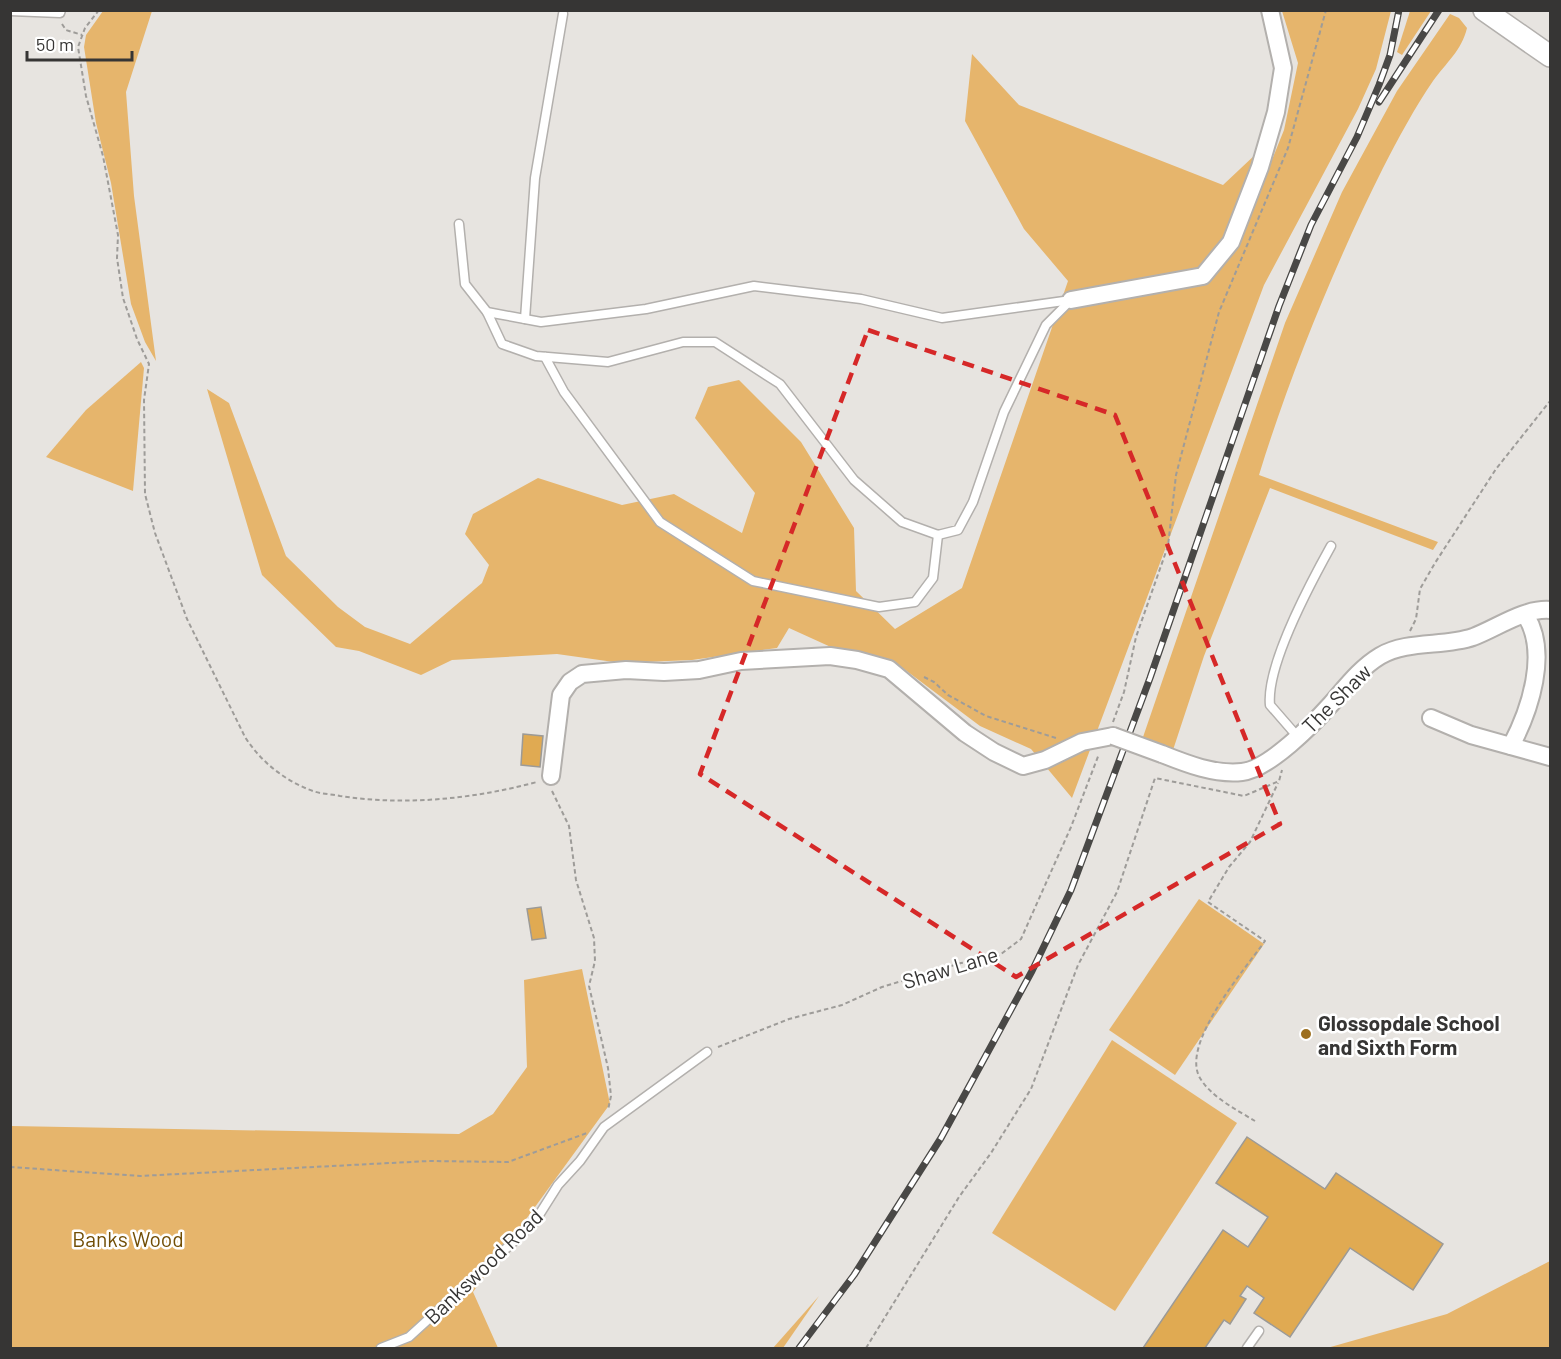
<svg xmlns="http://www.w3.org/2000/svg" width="1561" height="1359" viewBox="0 0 1561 1359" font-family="Barlow,sans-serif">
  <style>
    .green { fill: #e6b56c }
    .building { fill: #e0aa52; stroke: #9c9a96; stroke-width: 1.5 }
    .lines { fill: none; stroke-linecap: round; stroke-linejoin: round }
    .service-casing { stroke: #b3b0ad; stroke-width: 11 }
    .minor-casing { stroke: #b3b0ad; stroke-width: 20 }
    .tertiary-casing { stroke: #b3b0ad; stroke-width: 24 }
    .path { stroke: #9e9c99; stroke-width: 2; stroke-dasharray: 4.5 3; stroke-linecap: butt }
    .service { stroke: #fff; stroke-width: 8 }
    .minor { stroke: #fff; stroke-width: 16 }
    .tertiary { stroke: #fff; stroke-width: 21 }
    .rail-casing { stroke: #494846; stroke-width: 7 }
    .rail { stroke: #fff; stroke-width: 4.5; stroke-dasharray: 14; stroke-linecap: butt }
    .minor-bridge-casing { stroke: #b3b0ad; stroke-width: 20; stroke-linecap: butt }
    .minor-bridge { stroke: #fff; stroke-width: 16 }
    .marked { fill: none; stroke: #d62828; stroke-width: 4.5; stroke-dasharray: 12 8; stroke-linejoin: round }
    .poi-dot { fill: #9d7021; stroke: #fff; stroke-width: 2 }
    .labels { text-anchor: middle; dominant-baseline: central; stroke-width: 5; stroke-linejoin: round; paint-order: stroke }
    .street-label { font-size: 21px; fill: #363534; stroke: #fff }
    .poi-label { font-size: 21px; font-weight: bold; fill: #363534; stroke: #fff; text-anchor: start }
    .park-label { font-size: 21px; fill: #714d05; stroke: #fff }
  </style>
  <rect width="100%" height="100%" fill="#e7e4e0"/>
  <!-- green -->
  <g class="green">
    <polygon points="103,11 152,11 126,92 134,196 156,361 145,342 131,304 111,183 96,123 84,47 86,35"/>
    <polygon points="1282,11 1391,11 1376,69 1358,109 1264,285 1072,798 1031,749 980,726 900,666 833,648 789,628 777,648 692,660 621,663 557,654 452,660 421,675 359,651 336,647 262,575 207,389 229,403 286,556 338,607 365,627 410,644 482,583 489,565 465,534 473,514 538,478 622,505 674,494 742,533 755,493 695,418 708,387 739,380 801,442 854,528 856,591 895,629 962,588 1068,281 1024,229 965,121 972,54 1019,105 1223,185 1257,153 1259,192 1284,130 1298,63"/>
    <polygon points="1410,11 1431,11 1402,55 1397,52"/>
    <path d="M1450,14L1459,18L1467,28C1462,50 1446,63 1433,81C1415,107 1398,139 1383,168C1336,262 1290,374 1259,475L1438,542L1433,550L1270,488L1204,656L1173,750L1142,740L1285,323L1342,192L1397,91Z"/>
    <polygon points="141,362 144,368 133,491 46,457 86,410"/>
    <polygon points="1199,899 1264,944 1175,1075 1109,1030"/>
    <polygon points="582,969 610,1104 473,1292 498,1348 11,1348 11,1126 459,1134 493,1114 527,1067 524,980"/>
    <polygon points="1112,1040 1237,1123 1115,1311 992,1233"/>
    <polygon points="1550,1261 1550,1348 1327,1348 1447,1314"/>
    <polygon points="819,1296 783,1348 773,1348"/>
  </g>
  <!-- building -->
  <g class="building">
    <polygon points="523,734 543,736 540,767 521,765"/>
    <polygon points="541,907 546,938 532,940 527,909"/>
    <polygon points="1247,1137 1325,1189 1336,1173 1443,1244 1413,1290 1350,1248 1290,1337 1254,1313 1264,1298 1247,1286 1240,1296 1246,1299 1230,1324 1224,1320 1205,1348 1143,1348 1223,1230 1248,1247 1268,1217 1216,1183"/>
  </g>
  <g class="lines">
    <defs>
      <g id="service">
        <polyline points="10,11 60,13 61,10"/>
        <polyline points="459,224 465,284 487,312 541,322 646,309 754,286 861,299 942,318 1071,300"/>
        <polyline points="487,312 502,344 536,356 608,362 683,342 715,342 780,384 854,480 902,522 938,535 958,530 973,502 1004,412 1046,325 1071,300"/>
        <polyline points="525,319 535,178 563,14"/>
        <polyline points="545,357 564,392 660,522 753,581 879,607 915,602 933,578 938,535"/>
        <path d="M1297,736L1270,705C1266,666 1311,582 1331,546"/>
        <polyline points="381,1348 409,1337 534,1223 558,1185 580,1161 604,1127 707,1052"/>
        <polyline points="1247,1348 1259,1331"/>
      </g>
      <g id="minor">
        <polyline points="1071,300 1203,276 1231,242 1260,167 1276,112 1283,68 1270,10"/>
        <polyline points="1431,718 1471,735 1550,757"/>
        <path d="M1511,746C1530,710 1549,653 1526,616"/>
        <path d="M1162,754C1187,764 1215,775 1242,772C1269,769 1313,724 1331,704C1346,687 1360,668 1380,656C1407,640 1444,647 1473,637C1497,628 1524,608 1550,610"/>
        <polyline points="551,776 561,695 570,682 582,674 626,670 664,672 699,670 741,661 830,656 857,660 889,669 965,733 994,752 1023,766 1045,760 1082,742 1113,736"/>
      </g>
      <polyline id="tertiary" points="1484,10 1550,56"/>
    </defs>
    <!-- service casing -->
    <use href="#service" class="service-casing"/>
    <!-- minor casing -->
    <use href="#minor" class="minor-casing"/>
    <!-- tertiary casing -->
    <use href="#tertiary" class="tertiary-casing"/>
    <!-- path -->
    <g class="path">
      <path d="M99,10L85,28L78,47L86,96L103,156L118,235L117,258L123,298L137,339L149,364L144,400L145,494L155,533L187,619L245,737C261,762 285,781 313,791C321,794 331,794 340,796C405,806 473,799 537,782"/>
      <polyline points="62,24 66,30 82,35"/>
      <polyline points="1410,631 1416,619 1420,589 1435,563 1496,469 1550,401"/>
      <polyline points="924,677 934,682 948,695 986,716 1056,738"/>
      <polyline points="1113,722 1124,692 1136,637 1168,546 1176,475 1219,312 1288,148 1326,10"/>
      <polyline points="552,791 569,826 576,880 594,938 595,961 589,986 608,1068 611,1096 608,1110"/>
      <polyline points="718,1047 789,1019 842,1005 882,987 961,963 997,957 1021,939 1071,827 1099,754"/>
      <path d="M1255,1121C1237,1110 1211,1097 1200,1078C1180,1044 1245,969 1265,941L1208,902L1229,867L1250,842L1278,783"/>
      <polyline points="10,1167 140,1176 429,1161 508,1162 587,1133"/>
      <polyline points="866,1348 959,1197 991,1153 1031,1089 1078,965 1117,892 1155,778 1244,796 1279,781 1282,770"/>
    </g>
    <!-- service -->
    <use href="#service" class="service"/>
    <!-- minor -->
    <use href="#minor" class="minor"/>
    <!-- tertiary -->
    <use href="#tertiary" class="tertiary"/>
    <defs>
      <g id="rail">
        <polyline points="1379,102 1439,10"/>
        <polyline points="799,1348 854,1275 941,1138 1032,971 1071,890 1150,678 1279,306 1311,225 1357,137 1379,85 1390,55 1399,10"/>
      </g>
    </defs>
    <!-- rail casing -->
    <use href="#rail" class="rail-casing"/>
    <!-- rail -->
    <use href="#rail" class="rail"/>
    <defs>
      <polyline id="minor-bridge" points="1113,736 1162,754"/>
    </defs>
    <!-- minor-bridge casing -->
    <use href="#minor-bridge" class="minor-bridge-casing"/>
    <!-- minor-bridge -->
    <use href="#minor-bridge" class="minor-bridge"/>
  </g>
  <!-- marked area -->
  <path class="marked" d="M868,330L1115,415L1280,824L1016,977L700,774Z"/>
  <!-- markers -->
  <circle class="poi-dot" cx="1306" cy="1034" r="6"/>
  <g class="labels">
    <!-- street labels -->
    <g class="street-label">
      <text transform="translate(1336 698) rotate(-45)">The Shaw</text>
      <text transform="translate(950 967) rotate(-17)">Shaw Lane</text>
      <text transform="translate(483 1266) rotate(-44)">Bankswood Road</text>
    </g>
    <!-- poi labels -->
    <g class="poi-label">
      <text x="1318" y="1022">Glossopdale School<tspan x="1318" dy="24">and Sixth Form</tspan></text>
    </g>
    <!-- park labels -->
    <g class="park-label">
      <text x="128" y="1238">Banks Wood</text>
    </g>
  </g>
  <!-- border -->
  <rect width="1561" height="1359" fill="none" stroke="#363534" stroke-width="24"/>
  <!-- scale -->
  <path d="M27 51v9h105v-9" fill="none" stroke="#363534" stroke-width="3"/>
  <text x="36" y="51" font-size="18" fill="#363534" stroke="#ffffff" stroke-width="4.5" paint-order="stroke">50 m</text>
</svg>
